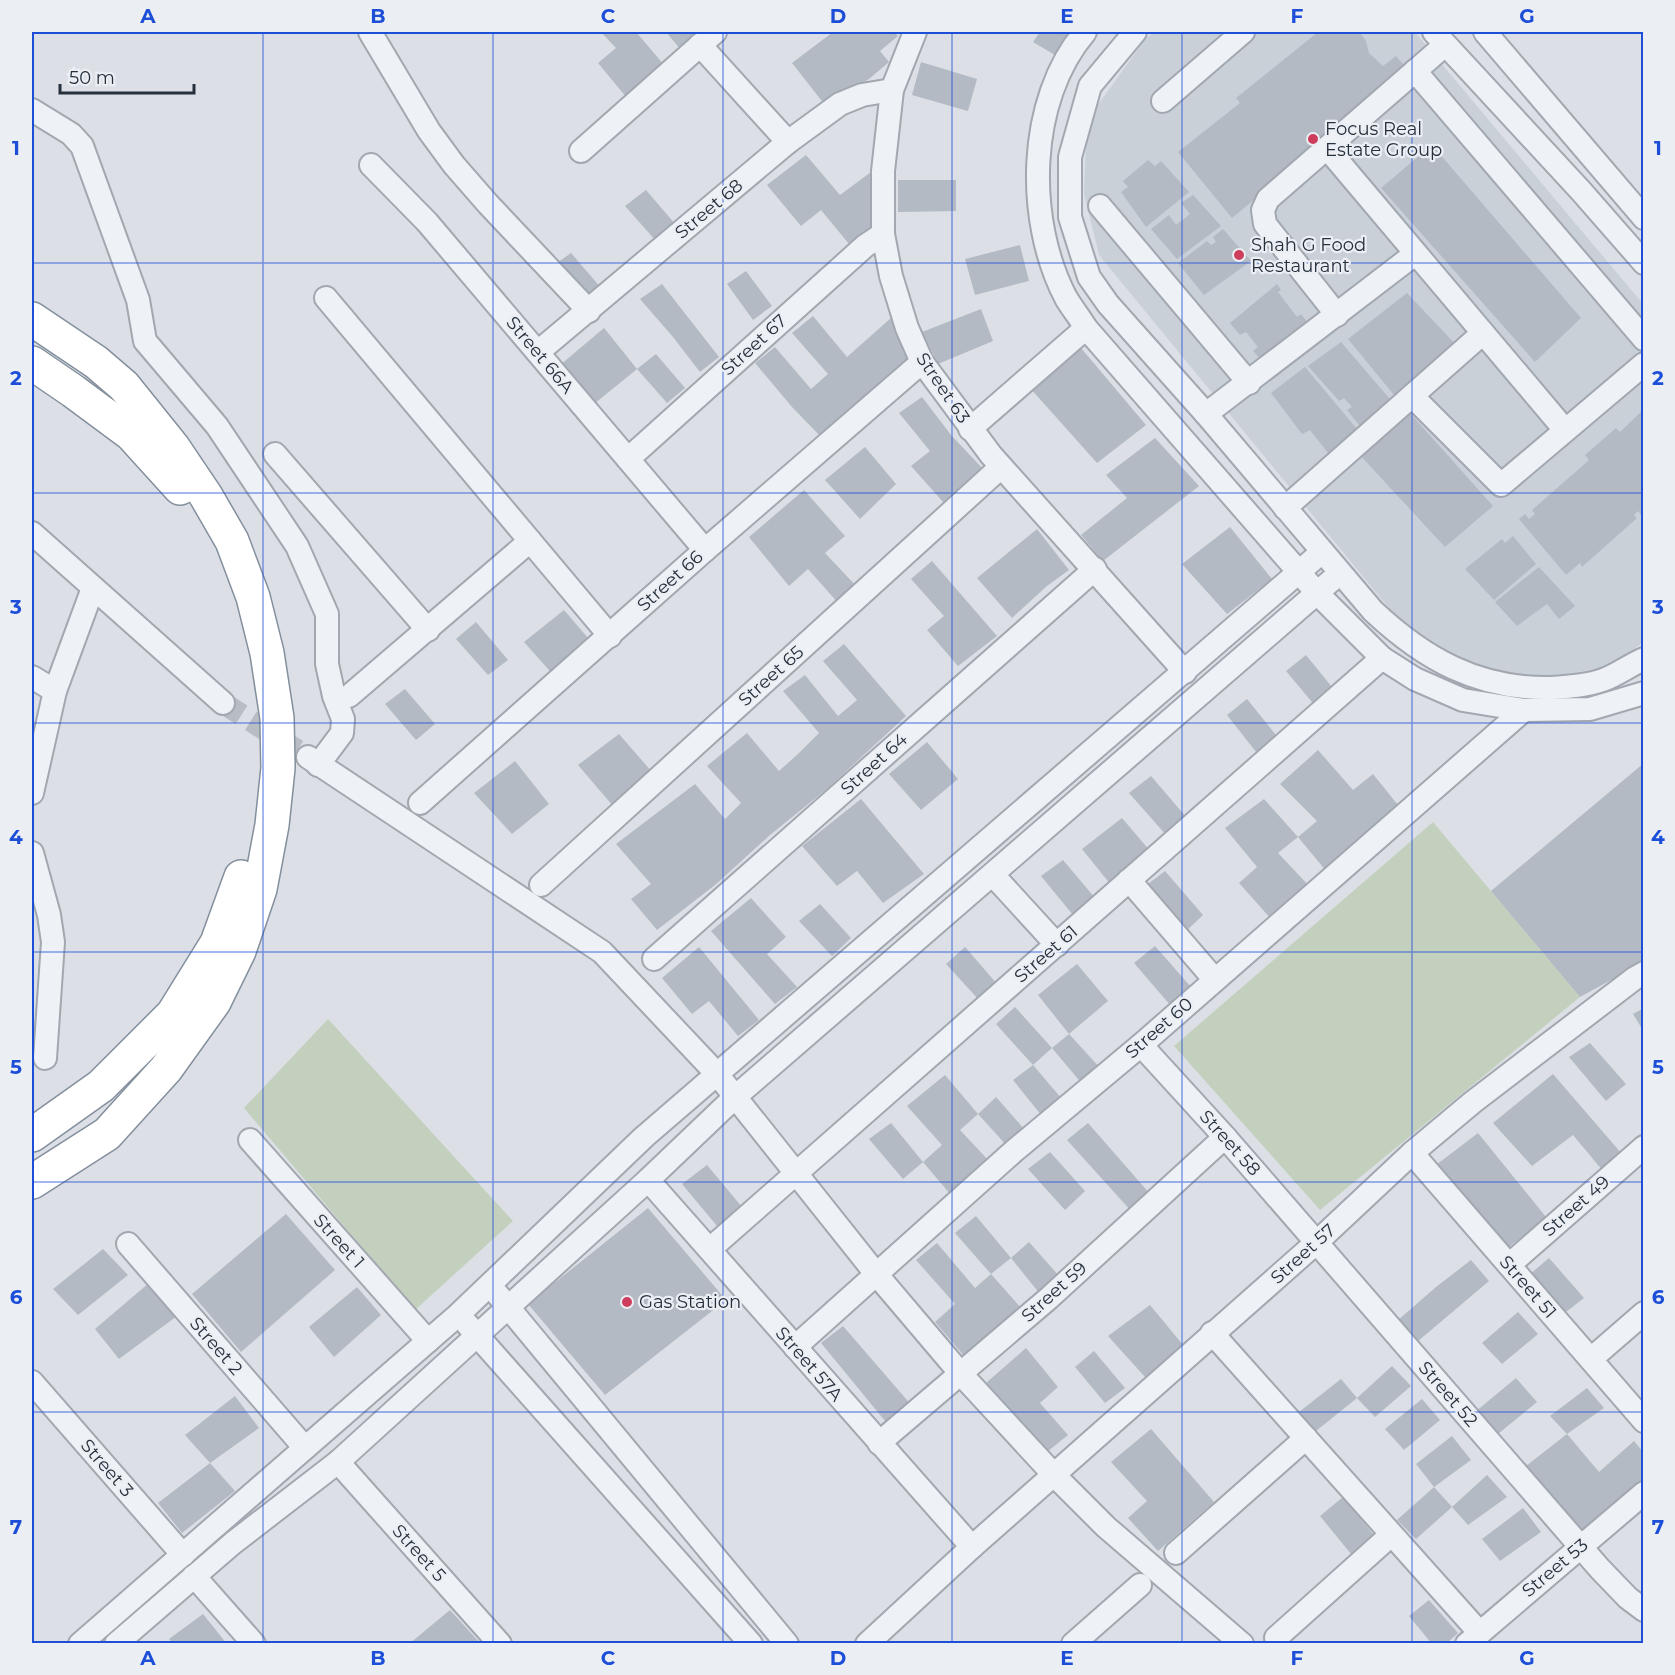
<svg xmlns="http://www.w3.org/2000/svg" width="1675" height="1675" viewBox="0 0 1675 1675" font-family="Montserrat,sans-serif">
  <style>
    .built { fill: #cad0d8 }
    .green { fill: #c3d0bd }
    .building { fill: #b3bac3 }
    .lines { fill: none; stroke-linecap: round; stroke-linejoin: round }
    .minor-tunnel { stroke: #b8bdc4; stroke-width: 22; stroke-dasharray: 22 11; stroke-linecap: butt }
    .minor-casing { stroke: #a2a7b0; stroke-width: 26 }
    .highway-casing { stroke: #838f9d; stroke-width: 36 }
    .minor { stroke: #eef1f5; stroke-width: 22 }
    .highway { stroke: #fff; stroke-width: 33 }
    .grid { fill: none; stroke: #1d4ed8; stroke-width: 1.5; stroke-opacity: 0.55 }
    .poi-dot { fill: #ce3e5c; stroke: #ebeff4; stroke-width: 2 }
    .labels { text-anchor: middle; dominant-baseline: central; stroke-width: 4.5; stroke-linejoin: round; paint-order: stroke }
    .poi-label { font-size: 18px; fill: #262f3c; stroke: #ebeff4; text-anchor: start }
    .street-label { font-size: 18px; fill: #262f3c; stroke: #ebeff4 }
    .neatline { fill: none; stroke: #1d4ed8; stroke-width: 2 }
    .grid-label { font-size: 20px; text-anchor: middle; font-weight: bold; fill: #1d4ed8 }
  </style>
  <rect width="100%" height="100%" fill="#dce0e6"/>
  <!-- built -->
  <polygon class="built" points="1154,32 1415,32 1643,304 1643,642 1613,666 1568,674 1520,678 1471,663 1406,629 1099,255 1084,193 1086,142 1097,106 1144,41"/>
  <!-- green -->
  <g class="green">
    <polygon points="1433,822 1580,997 1320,1210 1174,1046"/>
    <polygon points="328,1019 513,1221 415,1310 244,1108"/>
  </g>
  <!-- building -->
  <g class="building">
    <polygon points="601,32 636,32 665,66 627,98 598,63 616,48"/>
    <polygon points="666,32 704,32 682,51"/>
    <polygon points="833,32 894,32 898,36 880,51 889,62 869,79 825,105 792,63"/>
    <polygon points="1040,32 1078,32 1060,58 1033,42"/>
    <polygon points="1318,32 1364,32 1361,34 1366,41 1369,53 1383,66 1396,56 1409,71 1232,218 1178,152 1240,103 1236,98"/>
    <polygon points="921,62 977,79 968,111 912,95"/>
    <polygon points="1432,145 1581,318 1535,362 1381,188"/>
    <polygon points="806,155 840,195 871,172 872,229 849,244 821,210 801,226 767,185"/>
    <polygon points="1148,160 1155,166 1161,161 1189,192 1146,227 1121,192 1128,187 1123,181"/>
    <polygon points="898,180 956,180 956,211 898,212"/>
    <polygon points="646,190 676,225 656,241 625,206"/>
    <polygon points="1193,195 1221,226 1177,259 1151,229 1169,215 1176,225 1190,214 1181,203"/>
    <polygon points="1223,229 1251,261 1204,295 1178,263 1207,241 1211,245 1216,242 1213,237"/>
    <polygon points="1020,245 1029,281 975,295 965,259"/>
    <polygon points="571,253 602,289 583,305 550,268"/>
    <polygon points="746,271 772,306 753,320 727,284"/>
    <polygon points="662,284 719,357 700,372 673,337 640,299"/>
    <polygon points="1277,284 1281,290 1278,292 1297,317 1301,314 1309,324 1265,364 1253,351 1258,347 1246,332 1240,335 1230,323"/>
    <polygon points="1407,293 1458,347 1399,401 1348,339"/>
    <polygon points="981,309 993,341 938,364 922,332"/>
    <polygon points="813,316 847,357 891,318 910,358 822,438 792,407 755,363 775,347 811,389 828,374 792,333"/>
    <polygon points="604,328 637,369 656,354 685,388 667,403 637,369 594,404 559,366"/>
    <polygon points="1341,342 1395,405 1364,431 1347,410 1352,407 1344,398 1339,401 1308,366"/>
    <polygon points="1081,348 1146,425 1097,463 1030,388"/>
    <polygon points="1305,367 1362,435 1332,458 1310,430 1302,434 1271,393"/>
    <polygon points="922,397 951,435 984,470 944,503 911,466 930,451 899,413"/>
    <polygon points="1644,409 1644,515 1642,516 1638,511 1634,515 1637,518 1582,567 1580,563 1566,575 1519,519 1525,514 1529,519 1535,514 1532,510 1589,460 1585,455 1616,428 1620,432"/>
    <polygon points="1409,412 1493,506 1445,547 1358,453"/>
    <polygon points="1155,438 1199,486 1103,561 1081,535 1127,498 1106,475"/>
    <polygon points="865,447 896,484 860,519 825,480"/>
    <polygon points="804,490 845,536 825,553 858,588 839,604 808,569 789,586 749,537"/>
    <polygon points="1230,527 1272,579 1227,614 1182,564"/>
    <polygon points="1037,529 1069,570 1047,586 1012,618 977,578"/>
    <polygon points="1513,536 1536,564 1494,600 1465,569 1502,539 1505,543"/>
    <polygon points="932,561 997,636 958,666 927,630 944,616 911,579"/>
    <polygon points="1539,567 1575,606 1559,619 1547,604 1517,626 1495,602"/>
    <polygon points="564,610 594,645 557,679 524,642"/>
    <polygon points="476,622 508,660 488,675 456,639"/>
    <polygon points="844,644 906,716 828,788 770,835 715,885 657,930 631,899 651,884 616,844 695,784 725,819 741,803 707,766 747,733 779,771 799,753 819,733 783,691 805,675 838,716 857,700 823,661"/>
    <polygon points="1306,655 1336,692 1317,708 1286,671"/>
    <polygon points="405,689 435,724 416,740 385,704"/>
    <polygon points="1247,699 1280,740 1260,757 1227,715"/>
    <polygon points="619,734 652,772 613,806 578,765"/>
    <polygon points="927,742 958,779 921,810 889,774"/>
    <polygon points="1318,750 1353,790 1373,774 1402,810 1327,872 1298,837 1278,853 1311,888 1272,920 1239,883 1257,867 1225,828 1264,799 1298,837 1317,821 1280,784"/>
    <polygon points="515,761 549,804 512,834 474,793"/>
    <polygon points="1644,763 1644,962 1580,997 1491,891"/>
    <polygon points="1151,776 1187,818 1167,836 1129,793"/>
    <polygon points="861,799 924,874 883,903 857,871 837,886 802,846"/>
    <polygon points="1122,818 1151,852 1111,885 1082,849"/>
    <polygon points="1063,860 1095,898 1073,915 1041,876"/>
    <polygon points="1165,871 1203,915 1184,933 1144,887"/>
    <polygon points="751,898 786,937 767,954 797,987 775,1004 711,931"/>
    <polygon points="820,904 851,938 832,956 799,921"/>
    <polygon points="1155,946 1191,987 1171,1006 1134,963"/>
    <polygon points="699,947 759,1020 738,1036 709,1001 692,1014 662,978"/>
    <polygon points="965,947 998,985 980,1001 946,964"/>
    <polygon points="1077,964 1108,1001 1069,1034 1038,995"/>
    <polygon points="1015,1007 1052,1048 1033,1065 1062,1099 1042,1116 1013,1080 1033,1065 996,1024"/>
    <polygon points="1644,1008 1644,1032 1633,1014"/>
    <polygon points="1069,1034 1101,1069 1083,1085 1052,1048"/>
    <polygon points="1590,1043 1626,1084 1606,1101 1569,1057"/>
    <polygon points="1553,1074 1622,1154 1603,1171 1573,1135 1532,1166 1493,1123"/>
    <polygon points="945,1075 978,1114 960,1130 989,1161 951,1195 923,1162 942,1145 907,1106"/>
    <polygon points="996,1097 1025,1130 1007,1146 978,1114"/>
    <polygon points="891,1123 923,1162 903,1179 869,1139"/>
    <polygon points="1088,1123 1151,1195 1132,1212 1067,1140"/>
    <polygon points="1478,1133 1546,1217 1509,1247 1436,1165"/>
    <polygon points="1050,1152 1085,1191 1065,1210 1028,1169"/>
    <polygon points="707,1165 742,1207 717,1226 682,1184"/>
    <polygon points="648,1208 726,1300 605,1395 528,1304"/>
    <polygon points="286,1214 335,1270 241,1352 192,1294"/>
    <polygon points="976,1216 1011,1258 991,1274 955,1233"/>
    <polygon points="1029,1242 1060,1277 1040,1294 1011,1258"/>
    <polygon points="937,1243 975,1288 991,1274 1022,1309 965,1357 935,1322 955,1304 916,1260"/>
    <polygon points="103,1249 128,1275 78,1315 53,1289"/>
    <polygon points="1549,1258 1584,1298 1562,1315 1529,1275"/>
    <polygon points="1471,1260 1489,1281 1417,1342 1397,1321 1436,1287"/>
    <polygon points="149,1283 177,1316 119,1359 95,1329"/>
    <polygon points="357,1287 381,1315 334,1357 309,1327"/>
    <polygon points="1150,1305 1183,1345 1145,1377 1108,1336"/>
    <polygon points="1518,1312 1538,1334 1502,1364 1482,1343"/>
    <polygon points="843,1326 913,1407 890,1427 821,1343"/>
    <polygon points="1026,1348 1058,1387 1040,1403 1068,1435 1047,1452 986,1383"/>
    <polygon points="1094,1351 1125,1388 1105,1403 1075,1367"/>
    <polygon points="1392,1366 1411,1386 1375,1417 1357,1398"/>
    <polygon points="1516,1378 1537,1402 1498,1434 1475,1412"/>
    <polygon points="1341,1379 1357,1398 1316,1431 1299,1412"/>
    <polygon points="1587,1388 1604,1408 1567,1434 1599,1472 1634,1441 1644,1453 1644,1482 1582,1531 1526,1466 1567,1434 1550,1416"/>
    <polygon points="235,1396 259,1428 210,1463 185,1435"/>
    <polygon points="1422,1399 1440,1420 1404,1450 1385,1429"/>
    <polygon points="1151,1429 1214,1502 1158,1551 1128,1518 1147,1501 1111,1462"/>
    <polygon points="1452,1436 1471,1460 1434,1487 1416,1464"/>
    <polygon points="210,1463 235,1491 182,1533 158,1503"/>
    <polygon points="1487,1475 1507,1497 1468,1525 1452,1507 1416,1539 1397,1520 1434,1487 1452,1507"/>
    <polygon points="1343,1497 1374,1535 1351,1554 1320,1516"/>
    <polygon points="1523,1508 1541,1532 1500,1561 1482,1539"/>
    <polygon points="1429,1600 1458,1633 1446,1644 1432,1644 1409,1616"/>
    <polygon points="450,1610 481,1644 409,1644"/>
    <polygon points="203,1614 227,1644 173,1644 169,1639"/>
  </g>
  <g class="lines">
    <!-- minor-tunnel -->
    <polyline class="minor-tunnel" points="223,703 308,757"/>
    <defs>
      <g id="minor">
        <polyline points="370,32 429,131 454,165 488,204 589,311"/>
        <polyline points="915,32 892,90 883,171 883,234 891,276 907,328 922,362 991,455 1185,672"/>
        <path d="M1085,32C1027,100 1025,220 1066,298C1072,308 1080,318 1086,328L1318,594L1382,658L1415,679L1463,700L1524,710L1590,709L1644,693"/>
        <path d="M1135,32L1090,86L1070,157V217L1089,277L1108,304L1206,414L1373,611C1424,659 1478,689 1549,688C1566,687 1586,686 1603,680C1617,675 1630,665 1644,659"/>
        <polyline points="1434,32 1581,191 1644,263"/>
        <polyline points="1485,32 1644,218"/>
        <polyline points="700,45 788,142"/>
        <polyline points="1415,71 1644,339"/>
        <polyline points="1163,101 1243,32"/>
        <polyline points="32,110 71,134 82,146 138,300 145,341 217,426 297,546 327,614 327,664 334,696 343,719 342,733 318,765"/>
        <polyline points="1327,148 1565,430"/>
        <polyline points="581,151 715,32"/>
        <polyline points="371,165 427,222 705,550"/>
        <polyline points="1100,206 1249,383"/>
        <polyline points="326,298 610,636"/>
        <polyline points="1337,315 1265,224 1263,210 1268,199 1445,45"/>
        <polyline points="538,352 788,142 840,104 862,95 892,90"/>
        <polyline points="1412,396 1501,485 1644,364"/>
        <polyline points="1206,414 1415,254"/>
        <polyline points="970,429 1086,328"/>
        <polyline points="275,454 428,630"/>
        <polyline points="628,459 865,246 883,234"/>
        <polyline points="1285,508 1483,333"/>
        <polyline points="32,533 223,703"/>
        <polyline points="32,677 55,691"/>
        <polyline points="349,696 530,541"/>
        <polyline points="308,757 602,952 717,1074 877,1275 961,1374 1055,1476 1106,1527 1242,1644"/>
        <polyline points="32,793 55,691 93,588"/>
        <polyline points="420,803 705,550 922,362"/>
        <polyline points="32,853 49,915 53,942 45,1058"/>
        <polyline points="993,875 1057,945"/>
        <polyline points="1129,880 1215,980"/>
        <polyline points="541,885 1001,467"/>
        <polyline points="654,959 1095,569"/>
        <polyline points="1141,1045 1225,1137 1600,1569 1628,1598 1644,1610"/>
        <polyline points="250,1140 428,1341"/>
        <polyline points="1412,1153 1644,1421"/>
        <polyline points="648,1180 972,1547"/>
        <polyline points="128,1244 305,1448"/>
        <polyline points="710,1249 1382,658"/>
        <polyline points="1509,1265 1644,1147"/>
        <polyline points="498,1295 787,1644"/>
        <polyline points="467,1324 751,1644"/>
        <polyline points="1212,1333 1479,1632"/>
        <polyline points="795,1347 1014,1151 1141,1045 1524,710"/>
        <polyline points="1591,1359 1644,1313"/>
        <polyline points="32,1382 183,1555"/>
        <polyline points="879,1443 1049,1298 1225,1137"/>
        <polyline points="338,1462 500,1644"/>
        <polyline points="1176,1553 1306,1438"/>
        <polyline points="194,1576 254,1644"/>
        <polyline points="1276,1638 1391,1535"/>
        <polyline points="80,1644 459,1314 644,1137 1322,552"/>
        <polyline points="116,1644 233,1543 338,1462 648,1180 735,1097 1340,573"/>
        <polyline points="867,1644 972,1547 1317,1242 1412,1153 1473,1102 1635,978 1644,973"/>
        <polyline points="1073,1644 1140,1585"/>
        <polyline points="1467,1644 1644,1493"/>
      </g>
      <g id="highway">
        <polyline points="32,319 96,362 124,386 173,447 206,496 232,541 253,597 267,653 277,718 278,768 272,825 260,889 239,951 214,1002 166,1069 107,1134 32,1182"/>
        <polyline points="32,363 73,391 131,434 180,488"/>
        <polyline points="32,1135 101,1086 173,1014 217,943 241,877"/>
      </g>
    </defs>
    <!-- minor casing -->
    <use href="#minor" class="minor-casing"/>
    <!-- highway casing -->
    <use href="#highway" class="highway-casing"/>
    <!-- minor -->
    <use href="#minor" class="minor"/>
    <!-- highway -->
    <use href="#highway" class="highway"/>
  </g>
  <!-- grid -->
  <path class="grid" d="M263,32V1644M493,32V1644M723,32V1644M952,32V1644M1182,32V1644M1412,32V1644M32,263H1644M32,493H1644M32,723H1644M32,952H1644M32,1182H1644M32,1412H1644"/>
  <!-- markers -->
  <g class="poi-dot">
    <circle cx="1313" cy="139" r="6"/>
    <circle cx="1239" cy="255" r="6"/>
    <circle cx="627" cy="1302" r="6"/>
  </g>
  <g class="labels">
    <!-- poi labels -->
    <g class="poi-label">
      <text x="1325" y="129">Focus Real<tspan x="1325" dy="21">Estate Group</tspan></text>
      <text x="1251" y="245">Shah G Food<tspan x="1251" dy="21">Restaurant</tspan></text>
      <text x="639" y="1302">Gas Station</text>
    </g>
    <!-- street labels -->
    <g class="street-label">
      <text transform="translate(709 209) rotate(-40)">Street 68</text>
      <text transform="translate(754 345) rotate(-42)">Street 67</text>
      <text transform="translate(540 355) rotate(50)">Street 66A</text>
      <text transform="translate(943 388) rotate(56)">Street 63</text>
      <text transform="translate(670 581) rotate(-42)">Street 66</text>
      <text transform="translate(771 676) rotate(-42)">Street 65</text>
      <text transform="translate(874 764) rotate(-42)">Street 64</text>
      <text transform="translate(1046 954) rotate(-41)">Street 61</text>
      <text transform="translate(1159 1028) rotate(-41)">Street 60</text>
      <text transform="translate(1230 1143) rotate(48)">Street 58</text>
      <text transform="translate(1576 1206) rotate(-41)">Street 49</text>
      <text transform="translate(339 1241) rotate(48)">Street 1</text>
      <text transform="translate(1303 1254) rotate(-42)">Street 57</text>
      <text transform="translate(1528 1287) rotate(49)">Street 51</text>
      <text transform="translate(1054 1292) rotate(-42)">Street 59</text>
      <text transform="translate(216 1346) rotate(49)">Street 2</text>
      <text transform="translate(809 1364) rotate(49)">Street 57A</text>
      <text transform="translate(1448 1394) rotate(49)">Street 52</text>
      <text transform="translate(107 1468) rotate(49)">Street 3</text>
      <text transform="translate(419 1553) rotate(48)">Street 5</text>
      <text transform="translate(1555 1568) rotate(-40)">Street 53</text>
    </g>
  </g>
  <!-- border -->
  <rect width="1675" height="1675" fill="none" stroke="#ebeff4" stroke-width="66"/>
  <!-- scale -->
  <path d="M60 84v9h134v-9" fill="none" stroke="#262f3c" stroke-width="3"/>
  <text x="69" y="84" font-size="18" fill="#262f3c" stroke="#ebeff4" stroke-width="4.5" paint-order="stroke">50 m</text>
  <rect x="33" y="33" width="1609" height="1609" class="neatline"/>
  <g class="grid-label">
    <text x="148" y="23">A</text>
    <text x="378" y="23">B</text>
    <text x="608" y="23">C</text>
    <text x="838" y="23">D</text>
    <text x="1067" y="23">E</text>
    <text x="1297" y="23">F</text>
    <text x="1527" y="23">G</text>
    <text x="16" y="155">1</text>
    <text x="1658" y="155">1</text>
    <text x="16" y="385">2</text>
    <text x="1658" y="385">2</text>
    <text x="16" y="614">3</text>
    <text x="1658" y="614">3</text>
    <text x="16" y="844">4</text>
    <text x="1658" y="844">4</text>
    <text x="16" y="1074">5</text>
    <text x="1658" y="1074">5</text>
    <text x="16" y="1304">6</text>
    <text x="1658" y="1304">6</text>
    <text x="16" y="1534">7</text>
    <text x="1658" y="1534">7</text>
    <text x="148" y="1665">A</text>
    <text x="378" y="1665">B</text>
    <text x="608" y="1665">C</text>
    <text x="838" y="1665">D</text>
    <text x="1067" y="1665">E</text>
    <text x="1297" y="1665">F</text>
    <text x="1527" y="1665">G</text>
  </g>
</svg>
